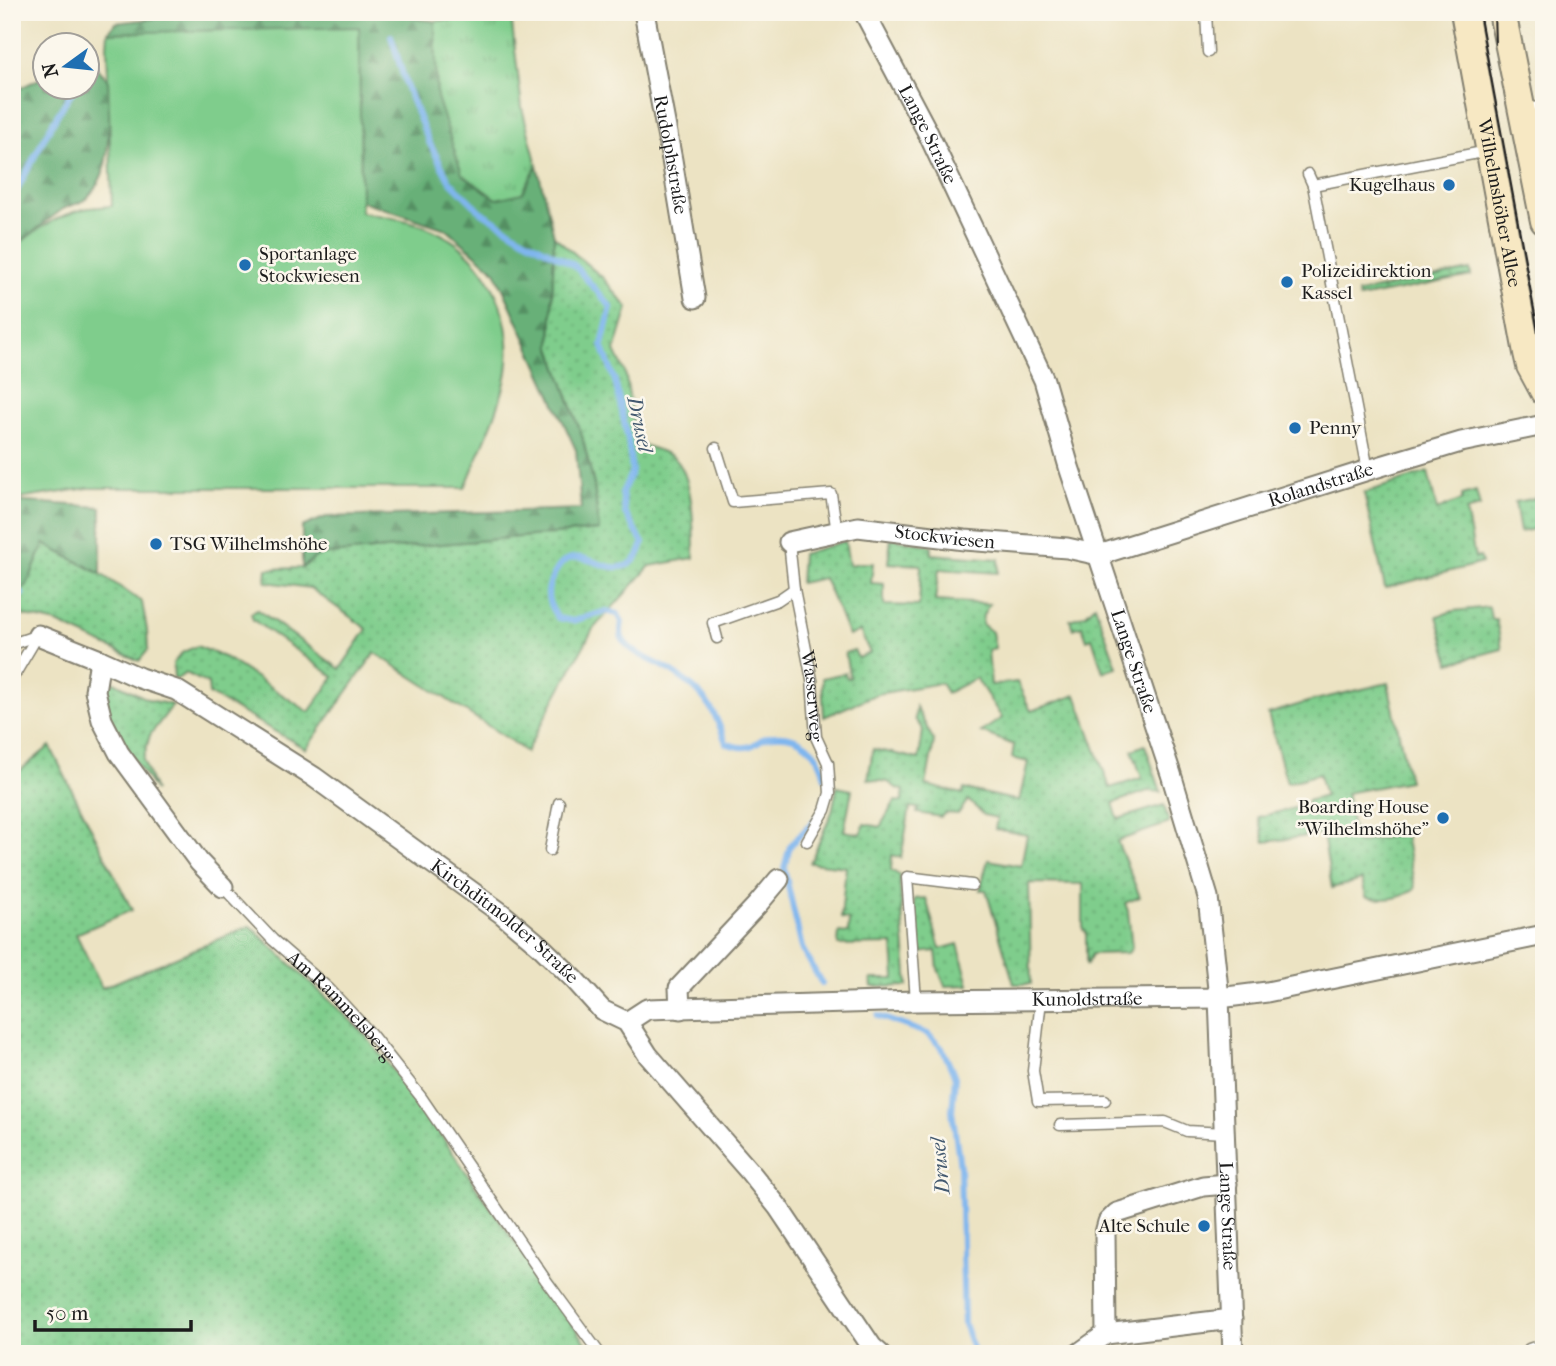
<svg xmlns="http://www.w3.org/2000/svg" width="1556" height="1366" viewBox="0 0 1556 1366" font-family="'IM FELL French Canon',serif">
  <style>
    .grass { fill: url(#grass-dots); stroke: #4e7454; stroke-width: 2 }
    .forest { fill: url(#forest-firs); stroke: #42664a; stroke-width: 2 }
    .park { fill: url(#park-tufts); stroke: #4e7454; stroke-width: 2 }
    .pitch { fill: #7fcd8c; stroke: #4e7454; stroke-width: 2 }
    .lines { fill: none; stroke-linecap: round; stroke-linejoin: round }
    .stream { stroke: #7fb6ee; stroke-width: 6 }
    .lane-casing { stroke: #848070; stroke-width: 13 }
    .street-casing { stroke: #848070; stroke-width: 23 }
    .secondary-casing { stroke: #848070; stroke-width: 30 }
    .lane { stroke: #fff; stroke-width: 10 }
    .street { stroke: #fff; stroke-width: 19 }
    .secondary { stroke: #f7e8c3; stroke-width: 26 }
    .tram { stroke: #1c1c1c; stroke-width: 2 }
    .poi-dot { fill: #1f6fb2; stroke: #fbf7ec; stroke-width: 2.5 }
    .labels { text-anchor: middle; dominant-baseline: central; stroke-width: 5; stroke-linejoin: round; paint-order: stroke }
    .street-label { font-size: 19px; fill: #1c1c1c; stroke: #fbf7ec }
    .poi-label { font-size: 19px; fill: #1c1c1c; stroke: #fbf7ec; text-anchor: start }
    .water-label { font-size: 21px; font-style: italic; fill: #445a70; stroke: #fbf7ec }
  </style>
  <defs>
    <pattern id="grass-dots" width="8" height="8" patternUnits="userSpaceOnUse" patternTransform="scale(1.75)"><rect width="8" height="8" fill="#7fcd8c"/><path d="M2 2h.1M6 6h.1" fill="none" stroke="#6daf78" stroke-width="1.8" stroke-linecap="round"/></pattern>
    <pattern id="forest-firs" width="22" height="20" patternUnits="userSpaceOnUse" patternTransform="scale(1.75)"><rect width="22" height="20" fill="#67b078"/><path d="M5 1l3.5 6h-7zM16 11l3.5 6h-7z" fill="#548e62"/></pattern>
    <pattern id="park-tufts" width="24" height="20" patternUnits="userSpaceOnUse" patternTransform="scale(1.75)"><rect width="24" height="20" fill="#7fcd8c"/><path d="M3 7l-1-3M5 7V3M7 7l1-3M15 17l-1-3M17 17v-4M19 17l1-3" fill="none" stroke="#6daf78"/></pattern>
  </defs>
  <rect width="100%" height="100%" fill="#fbf7ec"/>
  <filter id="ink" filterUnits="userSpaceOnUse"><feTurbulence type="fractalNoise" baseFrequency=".0143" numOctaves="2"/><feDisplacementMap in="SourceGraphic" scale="14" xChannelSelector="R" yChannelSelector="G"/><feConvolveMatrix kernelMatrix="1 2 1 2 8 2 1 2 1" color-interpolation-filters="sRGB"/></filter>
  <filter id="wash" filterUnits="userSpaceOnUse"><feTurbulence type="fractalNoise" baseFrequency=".00686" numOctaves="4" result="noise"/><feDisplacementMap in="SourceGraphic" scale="28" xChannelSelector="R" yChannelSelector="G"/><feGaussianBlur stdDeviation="1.57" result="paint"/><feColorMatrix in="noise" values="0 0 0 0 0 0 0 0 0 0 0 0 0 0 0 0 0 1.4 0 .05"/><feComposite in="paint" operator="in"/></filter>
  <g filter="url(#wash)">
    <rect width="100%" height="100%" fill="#ece3c3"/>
    <!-- grass -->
    <g class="grass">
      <path d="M554,236L603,278L628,308L615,351L625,372L637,443C645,446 667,452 673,457C694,473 694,532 694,558L650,566L593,629L526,752L510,740L375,653L306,749L209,694L208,684L186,673L177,679L174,678L173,663L183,652L197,646L226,658L309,712L334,677L253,620L251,613L258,610L340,669L367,629L310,588L266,582L267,569L302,568L318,555L599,530L594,485L582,436L551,348Z"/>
      <polygon points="1470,270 1471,276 1359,298 1358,293"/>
      <polygon points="1428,472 1437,510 1462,500 1462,495 1476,491 1480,507 1466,511 1475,558 1480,557 1482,563 1385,588 1364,493"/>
      <polygon points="1541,497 1544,512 1544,527 1520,532 1515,502"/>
      <polygon points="891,538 932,546 931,554 999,559 998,573 939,569 935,601 989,604 983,615 982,624 992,632 995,648 988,650 991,685 1017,682 1031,711 1076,695 1110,788 1142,778 1132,750 1145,745 1161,792 1148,791 1113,803 1118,819 1164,805 1169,823 1117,841 1140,897 1125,903 1128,911 1132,948 1128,953 1092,954 1086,966 1086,931 1083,930 1083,884 1029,883 1031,984 1014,984 986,890 980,890 988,860 1021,866 1027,835 995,829 997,818 984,815 968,800 958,814 945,813 941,817 917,813 918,808 910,807 901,858 892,855 891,870 899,875 908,986 872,987 871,979 895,979 893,944 838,945 839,932 848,933 849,920 841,918 846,867 810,863 832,812 837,787 852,790 844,831 861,834 864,824 880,827 895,801 902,802 904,790 898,789 888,782 868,779 873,749 919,759 923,730 915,719 916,707 934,741 926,785 963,794 964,789 1019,801 1028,762 1012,758 1014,745 981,732 1002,718 976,678 947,693 941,683 877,694 824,717 822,678 845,673 847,678 850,678 845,653 854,650 858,658 870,653 860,631 849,636 824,578 800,583 802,554 845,541 849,565 860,563 873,563 871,583 884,584 884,605 919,606 921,565 888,563"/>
      <polygon points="44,544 101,574 142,602 147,630 148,650 139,661 57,623 12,613 12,599 27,585"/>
      <polygon points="1095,605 1117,667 1103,672 1092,638 1087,640 1082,626 1073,629 1070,620 1086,614"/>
      <polygon points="1489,607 1491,619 1496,619 1502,649 1450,663 1437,616 1454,611"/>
      <polygon points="112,681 149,700 173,705 150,735 143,760 155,791 111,725 103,695 107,683"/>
      <path d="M1388,683L1409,781L1346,793L1356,843L1405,834L1415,888C1401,900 1384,901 1366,897L1362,880L1332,888L1323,834L1265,842L1258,817L1307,805V801L1325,796L1319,774L1287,783L1268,714L1311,701Z"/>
      <polygon points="50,746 132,910 76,934 102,988 250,926 362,1031 421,1106 488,1204 594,1354 12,1354 12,777"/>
      <polygon points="926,898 940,949 958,944 969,985 945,986 938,969 936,951 918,953 914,899"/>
    </g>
    <!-- forest -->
    <g class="forest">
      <polygon points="208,12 399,12 418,19 435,21 437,97 522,193 537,165 554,236 551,348 582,436 594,485 599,530 318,555 302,568 302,527 326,517 581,509 576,450 495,271 446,229 361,201 359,28 108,33 115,23"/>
      <path d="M88,61C94,66 103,72 107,79C112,91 108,151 105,165C103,176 95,190 87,198C81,204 70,205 63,209C45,222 28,236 12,250V92L45,76L46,88H88Z"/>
      <polygon points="12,501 101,507 101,574 44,544 27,585 12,598"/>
    </g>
    <!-- park -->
    <polygon class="park" points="511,16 522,108 537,165 522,193 496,199 462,174 437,97 435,21"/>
    <!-- pitch -->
    <path class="pitch" d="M359,27L361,212C386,217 410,219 433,230C487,254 515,315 507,372C501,410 479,452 465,488H88L12,500V250C35,230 54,217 84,209C93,207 103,207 112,206L107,45L108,33Z"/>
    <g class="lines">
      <!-- stream -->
      <g class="stream">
        <path d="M391,36L408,91L429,142L449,180L480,211L521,237L574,265L611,307L602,345L615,381L628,440L632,471L622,493L625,513L643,543C640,552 638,560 628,565C599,578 571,530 550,583C545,597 550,607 558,618L573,621L606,611L618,614L622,622C621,627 620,632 622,638C631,655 656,661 671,671C680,677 690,684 697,691C713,706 719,724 726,743C735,747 745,749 753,745C759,742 762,738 768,737C798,731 820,750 825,778"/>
        <polyline points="88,73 95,65"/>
        <path d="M12,199C33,162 50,122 75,88"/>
        <polyline points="12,585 22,594"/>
        <polyline points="818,816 790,846 784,868 802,948 822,984"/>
        <polyline points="878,1016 928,1034 942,1048 955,1077 952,1111 960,1166 964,1324 975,1354"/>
      </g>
    </g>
  </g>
  <g filter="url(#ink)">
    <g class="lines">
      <defs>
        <g id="lane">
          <polyline points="1206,12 1208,52"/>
          <polyline points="1523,110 1544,106"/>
          <polyline points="1308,174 1313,185 1368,470"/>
          <polyline points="1313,185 1488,151"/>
          <polyline points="716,448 733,502 831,494 837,532"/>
          <path id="s1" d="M789,542L794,589L812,680L816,737L828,763L830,793L825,810L807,841"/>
          <polyline points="717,638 713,623 778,600 794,589"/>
          <polyline points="12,644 38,635"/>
          <polyline points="12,679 38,635"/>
          <polyline points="550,850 559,803"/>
          <path id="s2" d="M223,887L273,940L329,989L371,1034L421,1097L545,1279L600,1354"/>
          <polyline points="1041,1000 1033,1071 1038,1101 1105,1100"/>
          <polyline points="916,1001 907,877 972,885"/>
          <polyline points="1060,1125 1165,1122 1187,1131 1225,1133"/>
          <polyline points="1529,1349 1544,1344"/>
        </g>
        <g id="street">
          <path id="s3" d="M644,12L672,160L695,298"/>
          <path id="s4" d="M864,12L927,131L1044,380L1069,467L1171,774L1208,897L1219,998L1233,1354"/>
          <path id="s5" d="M789,542L858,527L965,540L1067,548L1099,555L1368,470L1461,442L1544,425"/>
          <path id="s6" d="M38,635L100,660L140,678L176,690L314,777L501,913L539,945L574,979L602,1010L627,1022L648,1055L750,1172L778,1207L872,1347L880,1354"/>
          <polyline points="100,660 95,691 102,720 119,753 199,862 223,887"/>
          <polyline points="680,1009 679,988 757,905 779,879"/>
          <path id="s7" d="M627,1022L647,1009L916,1001L1219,998L1267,992L1544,935"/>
          <polyline points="1106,1334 1105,1233 1108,1222 1117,1213 1203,1186 1227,1184"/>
          <polyline points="1078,1354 1106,1334 1232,1319"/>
        </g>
        <g id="secondary">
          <path id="s8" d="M1464,12L1527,353L1530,366L1544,392"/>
          <polyline points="1502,12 1544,221"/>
        </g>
      </defs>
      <!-- lane casing -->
      <use href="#lane" class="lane-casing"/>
      <!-- street casing -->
      <use href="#street" class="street-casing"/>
      <!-- secondary casing -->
      <use href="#secondary" class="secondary-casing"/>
      <!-- lane -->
      <use href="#lane" class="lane"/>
      <!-- street -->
      <use href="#street" class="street"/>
      <!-- secondary -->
      <use href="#secondary" class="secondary"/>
      <!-- tram -->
      <g class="tram">
        <polyline points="1479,12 1544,363"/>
        <polyline points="1494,12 1495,44"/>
      </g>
    </g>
  </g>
  <!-- markers -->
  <g class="poi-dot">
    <circle cx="1449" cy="185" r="7"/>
    <circle cx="245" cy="265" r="7"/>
    <circle cx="1287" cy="282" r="7"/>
    <circle cx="1295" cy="428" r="7"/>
    <circle cx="156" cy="544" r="7"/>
    <circle cx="1443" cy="818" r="7"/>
    <circle cx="1204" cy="1226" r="7"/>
  </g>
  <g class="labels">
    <!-- street labels -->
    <g class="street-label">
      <text stroke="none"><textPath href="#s4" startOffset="138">Lange Straße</textPath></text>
      <text stroke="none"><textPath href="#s3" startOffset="145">Rudolphstraße</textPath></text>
      <text stroke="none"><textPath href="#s8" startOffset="194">Wilhelmshöher Allee</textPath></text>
      <text stroke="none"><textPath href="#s5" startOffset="546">Rolandstraße</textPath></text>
      <text stroke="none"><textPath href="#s5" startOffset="158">Stockwiesen</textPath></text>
      <text stroke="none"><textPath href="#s4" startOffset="705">Lange Straße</textPath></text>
      <text stroke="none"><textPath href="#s1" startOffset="156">Wasserweg</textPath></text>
      <text stroke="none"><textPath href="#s6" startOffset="551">Kirchditmolder Straße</textPath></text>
      <text stroke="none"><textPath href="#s7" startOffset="464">Kunoldstraße</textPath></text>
      <text stroke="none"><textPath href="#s2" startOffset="168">Am Rammelsberg</textPath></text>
      <text stroke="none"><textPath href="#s4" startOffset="1272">Lange Straße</textPath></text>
    </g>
    <!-- poi labels -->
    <g class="poi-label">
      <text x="1435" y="185" text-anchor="end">Kugelhaus</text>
      <text x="259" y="254">Sportanlage<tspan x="259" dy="22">Stockwiesen</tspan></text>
      <text x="1301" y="271">Polizeidirektion<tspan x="1301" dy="22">Kassel</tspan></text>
      <text x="1309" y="428">Penny</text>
      <text x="170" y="544">TSG Wilhelmshöhe</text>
      <text x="1429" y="807" text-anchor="end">Boarding House<tspan x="1429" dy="22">"Wilhelmshöhe"</tspan></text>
      <text x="1190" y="1226" text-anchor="end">Alte Schule</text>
    </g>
    <!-- water labels -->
    <g class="water-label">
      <text transform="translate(640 424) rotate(78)">Drusel</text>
      <text transform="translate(940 1166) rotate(-95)">Drusel</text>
    </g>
  </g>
  <!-- margin -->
  <rect width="1556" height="1366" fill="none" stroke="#fbf7ec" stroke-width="42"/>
  <!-- north arrow -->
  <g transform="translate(66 66) rotate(255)"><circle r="33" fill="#fbf7ec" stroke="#a29f99" stroke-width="2"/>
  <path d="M0-5L12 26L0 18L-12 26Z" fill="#1f6fb2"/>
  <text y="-10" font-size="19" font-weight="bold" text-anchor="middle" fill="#1c1c1c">N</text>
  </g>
  <!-- scale -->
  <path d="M35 1320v10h156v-10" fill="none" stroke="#1c1c1c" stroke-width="3.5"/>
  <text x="46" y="1320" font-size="21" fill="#1c1c1c" stroke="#fbf7ec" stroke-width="5" paint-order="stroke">50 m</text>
</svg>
